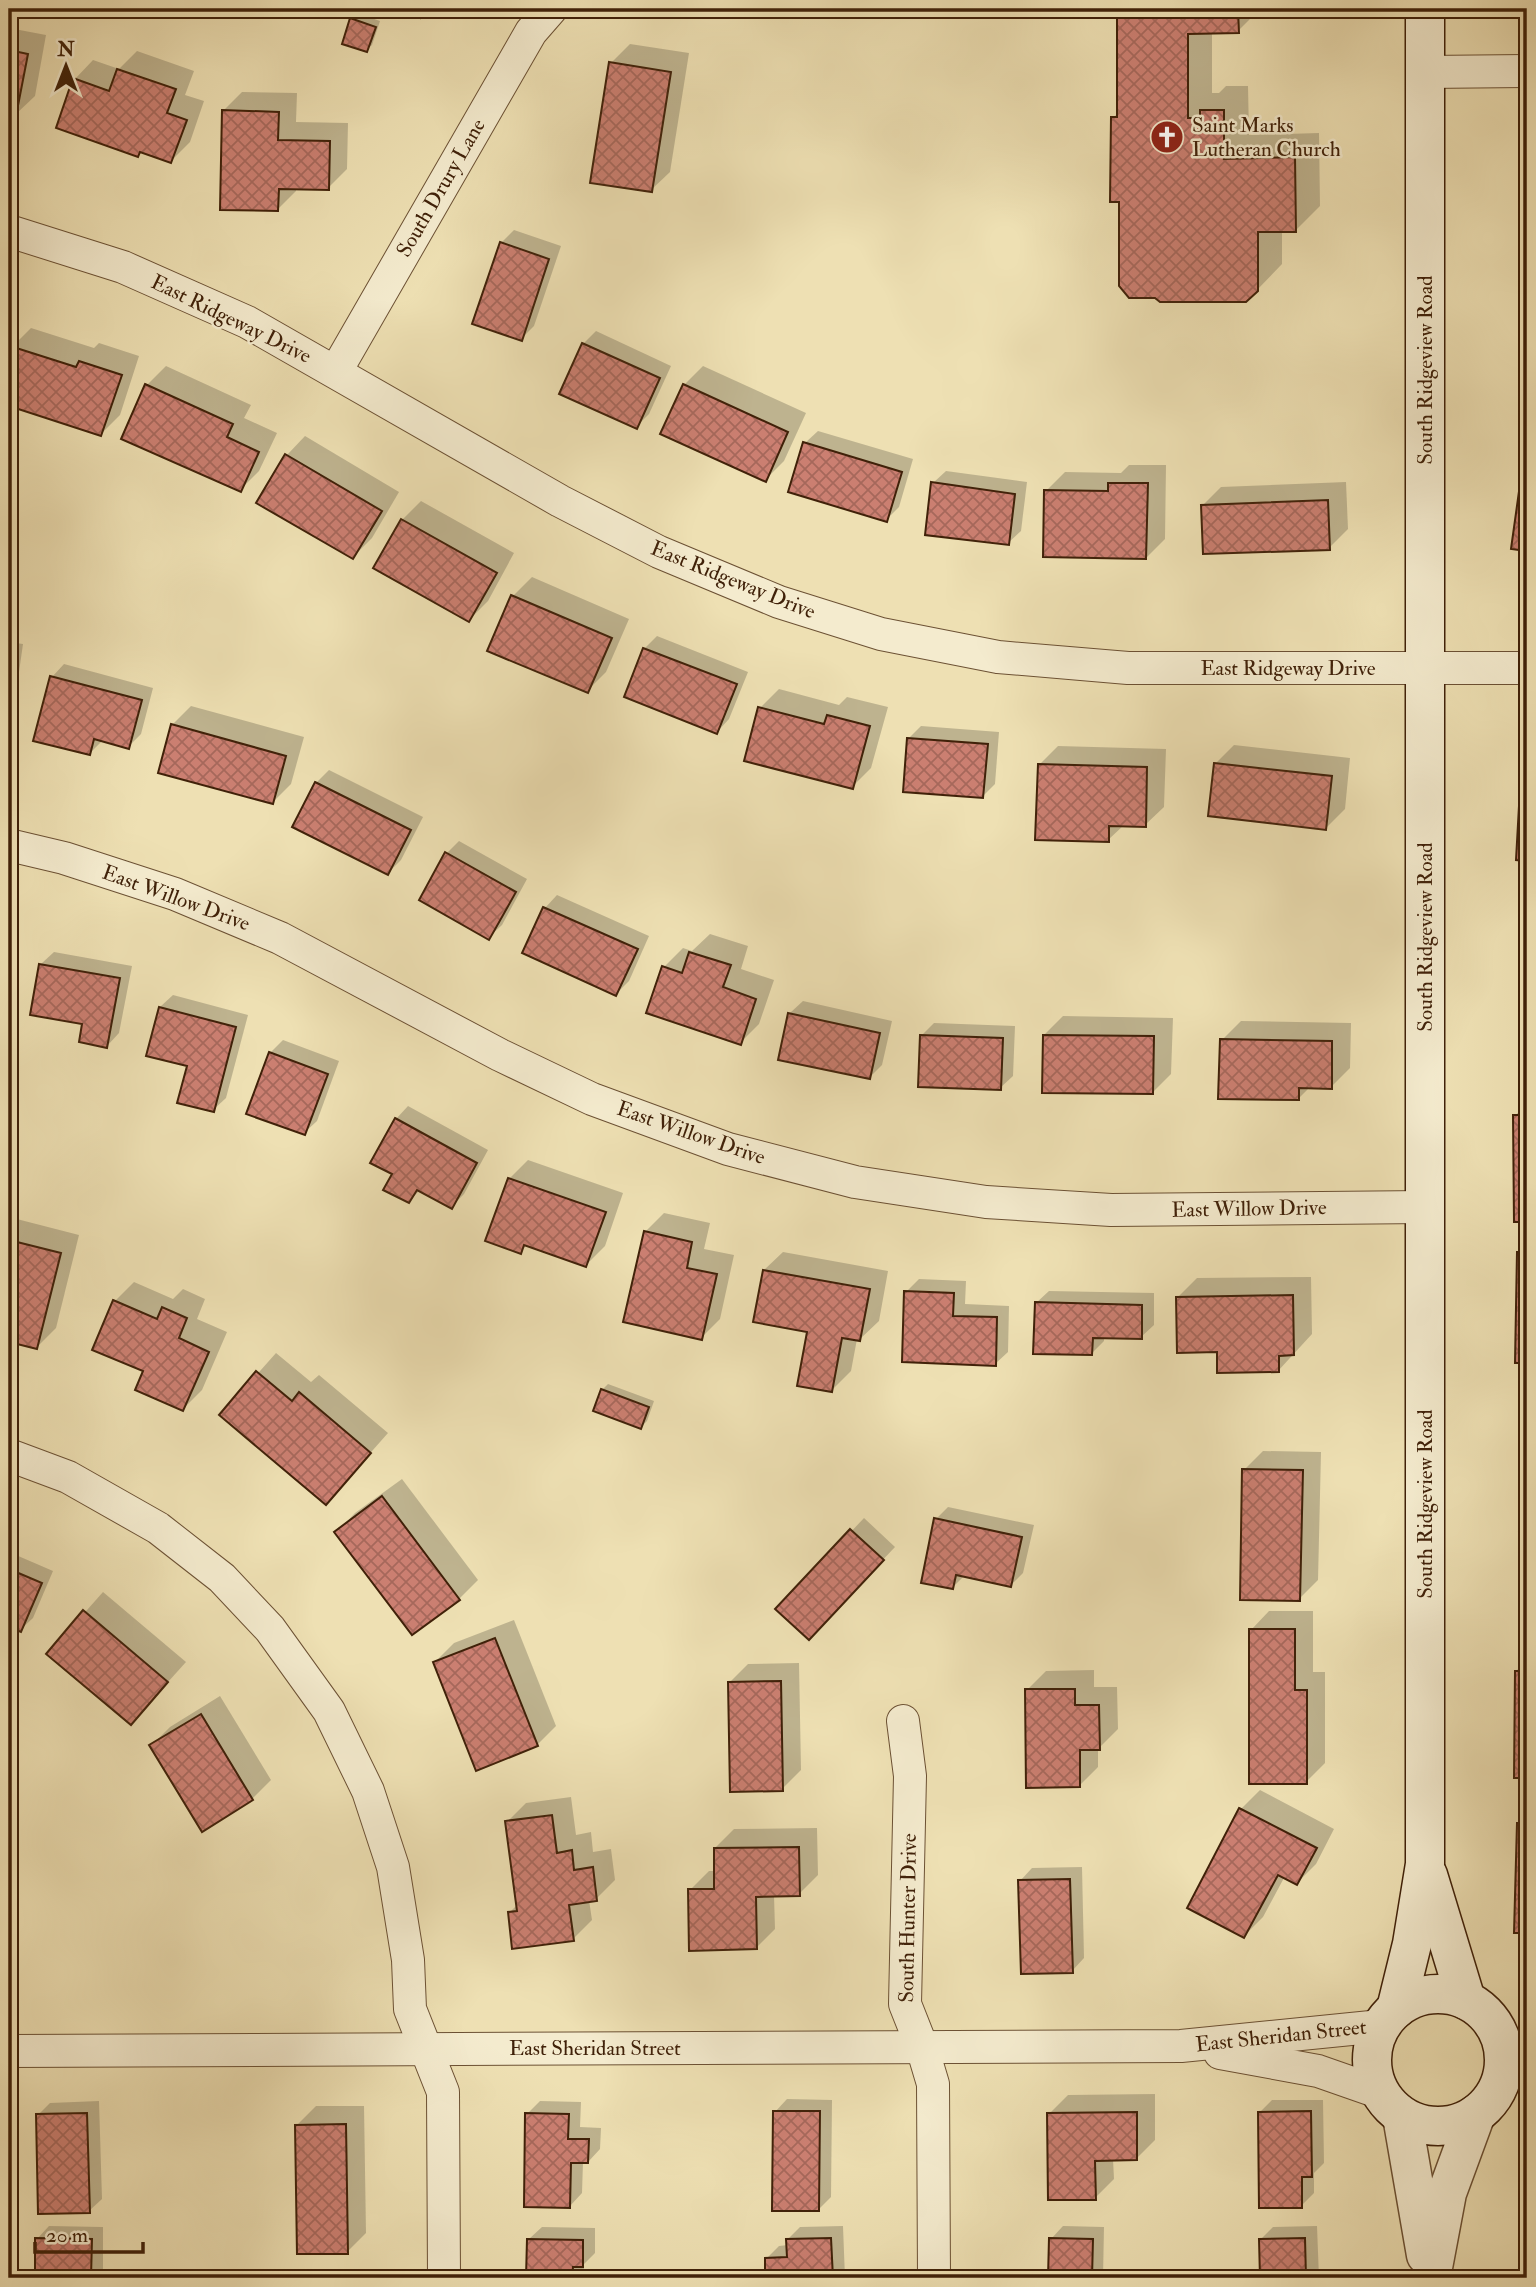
<svg xmlns="http://www.w3.org/2000/svg" width="1536" height="2287" viewBox="0 0 1536 2287" font-family="'IM FELL Double Pica',serif">
  <style>
    .shadow { fill: #0003 }
    .building { fill: url(#building-cross-hatch); stroke: #402109; stroke-width: 2 }
    .lines { fill: none; stroke-linecap: round; stroke-linejoin: round }
    .minor-casing { stroke: #6c5134; stroke-width: 34 }
    .tertiary-casing { stroke: #6c5134; stroke-width: 41 }
    .secondary-casing { stroke: #402109; stroke-width: 41 }
    .minor { stroke: #f4ebce; stroke-width: 32 }
    .tertiary { stroke: #f4ebce; stroke-width: 38 }
    .secondary { stroke: #f4ebce; stroke-width: 38 }
    .labels { text-anchor: middle; dominant-baseline: central; stroke-width: 5; stroke-linejoin: round; paint-order: stroke }
    .poi-label { font-size: 21px; fill: #402109; stroke: #f4ebce; text-anchor: start }
    .street-label { font-size: 21px; fill: #402109; stroke: #f4ebce }
  </style>
  <defs>
    <pattern id="building-cross-hatch" width="8" height="8" patternUnits="userSpaceOnUse" patternTransform="scale(1.75)"><rect width="8" height="8" fill="#cb7f71"/><path d="M0 0l8 8M0 8l8-8" fill="none" stroke="#a6685b"/></pattern>
  </defs>
  <rect width="100%" height="100%" fill="#eee0b3"/>
  <filter id="stains"><feTurbulence type="fractalNoise" baseFrequency=".00286" numOctaves="4"/><feColorMatrix values="0 0 0 0 .2 0 0 0 0 .09 0 0 0 0 .02 0 0 0 .5 -.17"/></filter>
  <radialGradient id="worn" r=".72"><stop offset=".6" stop-color="#630" stop-opacity="0"/><stop offset="1" stop-color="#630" stop-opacity=".3"/></radialGradient>
  <!-- shadow -->
  <g class="shadow">
    <polygon points="1119,9 1260,9 1238,31 1212,32 1212,93 1219,93 1226,86 1248,86 1249,135 1319,133 1320,206 1295,231 1282,231 1282,264 1257,290 1156,296 1121,201 1113,118 1119,112"/>
    <polygon points="357,13 380,21 372,45 366,50 352,19"/>
    <polygon points="9,28 46,35 35,96 16,114 9,113"/>
    <polygon points="630,44 689,53 670,172 651,190 611,63"/>
    <polygon points="137,51 194,71 185,95 204,101 190,142 171,161 142,151 138,155 75,79 93,60 119,69"/>
    <polygon points="242,92 297,93 296,122 348,123 347,169 328,188 296,187 296,191 277,210 223,111"/>
    <polygon points="1527,169 1527,268 1523,268 1525,172"/>
    <polygon points="514,230 561,246 534,326 521,339 501,243"/>
    <polygon points="31,328 94,348 99,343 139,356 120,415 101,434 9,404 9,357 12,347"/>
    <polygon points="596,331 671,366 649,414 636,427 583,344"/>
    <polygon points="166,366 251,405 244,418 277,433 259,471 240,490 147,385"/>
    <polygon points="703,366 806,413 784,461 765,480 684,385"/>
    <polygon points="818,431 913,459 899,507 886,520 805,443"/>
    <polygon points="305,436 399,492 372,538 353,557 287,455"/>
    <polygon points="1129,465 1166,465 1165,539 1146,558 1046,491 1065,472 1121,473"/>
    <polygon points="946,471 1027,482 1021,531 1008,543 933,483"/>
    <polygon points="1527,473 1527,550 1513,548 1522,478"/>
    <polygon points="1346,482 1348,529 1329,548 1202,506 1221,487"/>
    <polygon points="421,501 514,553 488,601 469,620 402,520"/>
    <polygon points="532,577 629,619 606,672 587,691 489,650 513,596"/>
    <polygon points="657,636 748,672 729,719 717,732 644,649"/>
    <polygon points="9,642 23,644 16,693 9,700"/>
    <polygon points="64,664 153,688 141,734 128,747 103,740 89,754 52,677"/>
    <polygon points="779,689 839,705 847,697 888,707 871,768 852,787 760,708"/>
    <polygon points="191,706 304,737 291,784 272,803 172,725"/>
    <polygon points="921,726 999,732 995,784 983,796 908,739"/>
    <polygon points="1234,745 1350,758 1345,809 1326,828 1215,764"/>
    <polygon points="1058,746 1166,749 1164,807 1145,825 1124,825 1108,840 1039,765"/>
    <polygon points="329,770 423,817 401,860 388,873 316,783"/>
    <polygon points="1527,800 1527,859 1517,858 1521,806"/>
    <polygon points="459,841 527,879 502,925 489,937 447,853"/>
    <polygon points="557,895 649,936 629,981 616,994 545,908"/>
    <polygon points="9,926 16,927 9,971"/>
    <polygon points="710,934 748,946 741,969 774,980 759,1024 740,1043 664,967 683,948 692,951"/>
    <polygon points="54,952 132,966 119,1033 107,1046 84,1023 41,964"/>
    <polygon points="1527,963 1527,1076 1523,1075"/>
    <polygon points="173,995 248,1015 226,1098 213,1110 160,1007"/>
    <polygon points="803,1001 892,1021 882,1065 869,1078 780,1058 790,1013"/>
    <polygon points="1063,1016 1173,1018 1171,1074 1152,1093 1044,1035"/>
    <polygon points="1241,1021 1351,1023 1350,1068 1331,1087 1310,1087 1298,1099 1222,1040"/>
    <polygon points="934,1023 1015,1026 1013,1076 1000,1088 922,1035"/>
    <polygon points="283,1040 339,1061 317,1121 304,1133 270,1053"/>
    <polygon points="1527,1103 1527,1221 1516,1221 1515,1116"/>
    <polygon points="408,1106 488,1150 464,1194 452,1206 420,1190 409,1201 394,1173 396,1119"/>
    <polygon points="528,1160 623,1193 605,1246 586,1265 528,1244 520,1252 509,1179"/>
    <polygon points="664,1213 710,1223 704,1249 734,1255 720,1319 701,1338 645,1232"/>
    <polygon points="9,1217 79,1235 56,1328 37,1347 9,1340"/>
    <polygon points="1527,1243 1527,1361 1516,1361 1518,1252"/>
    <polygon points="783,1252 888,1271 879,1321 860,1339 857,1339 851,1371 832,1390 809,1330 764,1270"/>
    <polygon points="1311,1277 1312,1334 1278,1371 1218,1350 1178,1297 1197,1278"/>
    <polygon points="919,1279 966,1281 965,1304 1009,1306 1008,1352 995,1364 906,1292"/>
    <polygon points="134,1282 173,1299 183,1289 205,1299 197,1319 227,1332 202,1390 183,1409 145,1370 115,1301"/>
    <polygon points="1049,1291 1154,1293 1154,1325 1141,1337 1104,1336 1104,1341 1092,1353 1036,1303"/>
    <polygon points="276,1353 311,1382 319,1375 388,1433 326,1503 221,1415"/>
    <polygon points="608,1384 654,1401 647,1421 641,1427 602,1390"/>
    <polygon points="1263,1451 1321,1452 1318,1580 1299,1599 1244,1470"/>
    <polygon points="402,1479 478,1580 459,1599 337,1532 355,1513"/>
    <polygon points="948,1507 1034,1525 1023,1573 1011,1585 965,1575 952,1588 936,1519"/>
    <polygon points="864,1518 895,1547 821,1625 778,1609"/>
    <polygon points="1527,1527 1527,1641 1523,1641 1521,1533"/>
    <polygon points="9,1552 53,1571 33,1618 20,1630 9,1625"/>
    <polygon points="103,1592 186,1662 131,1723 48,1654"/>
    <polygon points="1269,1611 1313,1611 1313,1672 1325,1672 1325,1763 1306,1782 1251,1630"/>
    <polygon points="514,1620 556,1726 537,1745 435,1662 454,1643"/>
    <polygon points="1527,1661 1527,1776 1516,1776 1516,1671"/>
    <polygon points="799,1663 801,1770 782,1789 729,1683 748,1664"/>
    <polygon points="1094,1670 1094,1687 1117,1687 1118,1729 1098,1749 1098,1767 1079,1786 1027,1690 1046,1671"/>
    <polygon points="220,1696 271,1780 252,1799 151,1746 170,1727"/>
    <polygon points="1260,1790 1334,1829 1316,1864 1297,1883 1285,1876 1263,1917 1244,1936 1241,1809"/>
    <polygon points="571,1797 576,1835 591,1832 593,1852 611,1849 615,1880 596,1899 589,1900 592,1920 573,1939 509,1913 518,1904 507,1822 526,1803"/>
    <polygon points="1527,1814 1527,1931 1516,1931 1518,1823"/>
    <polygon points="817,1828 818,1875 799,1894 774,1895 775,1929 756,1948 690,1890 709,1871 716,1871 715,1848 734,1829"/>
    <polygon points="1082,1867 1084,1958 1072,1971 1020,1881 1032,1868"/>
    <polygon points="1155,2094 1155,2140 1136,2159 1113,2159 1114,2179 1095,2198 1049,2114 1068,2095"/>
    <polygon points="787,2099 832,2100 831,2197 819,2209 775,2112"/>
    <polygon points="1272,2100 1323,2100 1324,2163 1314,2173 1314,2193 1301,2206 1259,2113"/>
    <polygon points="99,2101 102,2199 89,2211 38,2115 50,2103"/>
    <polygon points="540,2101 581,2102 580,2127 601,2128 600,2149 588,2162 583,2162 582,2193 570,2206 527,2114"/>
    <polygon points="316,2106 364,2106 366,2233 347,2252 297,2125"/>
    <polygon points="49,2226 103,2227 103,2278 36,2278 37,2239"/>
    <polygon points="843,2226 845,2278 789,2278 789,2274 766,2259 779,2246 788,2245 787,2240 800,2227"/>
    <polygon points="1063,2226 1104,2227 1103,2278 1050,2278 1051,2239"/>
    <polygon points="1317,2226 1319,2278 1261,2278 1260,2240 1273,2227"/>
    <polygon points="542,2227 595,2228 595,2253 584,2264 584,2278 528,2278 529,2239"/>
    <polygon points="1527,2236 1527,2278 1520,2278 1521,2242"/>
  </g>
  <!-- building -->
  <g class="building">
    <polygon points="379,9 422,9 420,18"/>
    <polygon points="1117,9 1238,9 1239,33 1188,34 1188,118 1200,118 1200,110 1224,110 1224,159 1295,157 1296,232 1258,232 1258,291 1246,302 1160,302 1155,298 1129,298 1119,286 1119,202 1110,202 1111,117 1117,117"/>
    <polygon points="350,18 376,27 367,52 342,44"/>
    <polygon points="9,50 28,54 16,116 9,115"/>
    <polygon points="609,62 671,72 652,192 590,183"/>
    <polygon points="117,69 176,89 167,113 187,120 171,163 140,152 138,157 56,128 73,78 109,91"/>
    <polygon points="222,110 279,112 278,140 330,141 329,190 279,189 278,211 220,210"/>
    <polygon points="1523,171 1527,171 1527,270 1522,270"/>
    <polygon points="500,242 549,259 522,341 472,324"/>
    <polygon points="582,343 660,378 637,429 559,394"/>
    <polygon points="10,346 76,367 79,361 122,375 101,436 9,406"/>
    <polygon points="145,384 233,424 227,437 259,452 241,492 121,439"/>
    <polygon points="683,384 788,432 766,482 660,434"/>
    <polygon points="803,442 902,472 887,522 788,492"/>
    <polygon points="285,454 382,511 353,559 256,503"/>
    <polygon points="1521,477 1527,478 1527,551 1511,549"/>
    <polygon points="931,482 1015,494 1009,545 925,535"/>
    <polygon points="1108,483 1148,483 1146,559 1043,557 1044,490 1108,491"/>
    <polygon points="1328,500 1330,550 1203,554 1201,505"/>
    <polygon points="401,519 497,573 469,622 373,568"/>
    <polygon points="511,595 612,638 588,693 487,651"/>
    <polygon points="643,648 737,684 717,734 624,697"/>
    <polygon points="50,676 142,700 129,749 94,739 90,755 33,741"/>
    <polygon points="758,707 824,724 827,715 870,726 853,789 744,761"/>
    <polygon points="171,724 286,756 273,804 158,773"/>
    <polygon points="907,738 988,744 983,798 903,792"/>
    <polygon points="1214,763 1332,776 1326,830 1208,816"/>
    <polygon points="1038,764 1147,767 1146,827 1109,826 1109,842 1035,840"/>
    <polygon points="315,782 411,830 388,875 292,827"/>
    <polygon points="1519,806 1527,806 1527,861 1516,860"/>
    <polygon points="445,852 516,892 489,940 419,900"/>
    <polygon points="543,907 638,949 616,996 522,953"/>
    <polygon points="689,952 731,965 723,987 756,999 741,1045 646,1013 662,966 682,973"/>
    <polygon points="1525,963 1527,963 1527,1077 1521,1077"/>
    <polygon points="39,964 120,978 107,1048 79,1042 82,1024 30,1015"/>
    <polygon points="159,1007 236,1027 214,1112 177,1103 187,1066 146,1056"/>
    <polygon points="788,1013 880,1033 870,1079 778,1060"/>
    <polygon points="920,1035 1003,1038 1001,1090 918,1087"/>
    <polygon points="1043,1035 1154,1036 1153,1094 1042,1093"/>
    <polygon points="1220,1039 1332,1041 1332,1089 1299,1088 1299,1100 1218,1099"/>
    <polygon points="269,1052 328,1074 305,1135 246,1114"/>
    <polygon points="1513,1115 1527,1115 1527,1222 1514,1222"/>
    <polygon points="395,1118 477,1163 452,1209 417,1190 409,1203 383,1190 392,1174 370,1163"/>
    <polygon points="508,1178 606,1212 586,1267 524,1245 521,1254 485,1241"/>
    <polygon points="644,1231 692,1242 687,1268 717,1274 702,1340 623,1322"/>
    <polygon points="9,1240 61,1253 37,1349 9,1342"/>
    <polygon points="1517,1252 1527,1252 1527,1363 1515,1363"/>
    <polygon points="763,1270 870,1289 860,1341 842,1338 832,1392 797,1386 807,1332 753,1322"/>
    <polygon points="904,1291 954,1293 953,1316 997,1317 996,1366 902,1362"/>
    <polygon points="1293,1295 1294,1355 1279,1356 1279,1372 1217,1373 1217,1352 1177,1353 1176,1297"/>
    <polygon points="113,1300 157,1319 162,1307 187,1318 179,1338 209,1352 183,1411 135,1390 143,1371 92,1350"/>
    <polygon points="1035,1302 1142,1305 1142,1339 1093,1338 1092,1355 1033,1354"/>
    <polygon points="256,1371 292,1401 299,1392 371,1453 326,1505 219,1415"/>
    <polygon points="601,1389 649,1407 641,1429 593,1411"/>
    <polygon points="1522,1420 1527,1420 1527,1503 1524,1503"/>
    <polygon points="1242,1469 1303,1470 1300,1601 1240,1600"/>
    <polygon points="382,1496 460,1600 412,1635 334,1532"/>
    <polygon points="934,1518 1022,1537 1011,1587 956,1575 953,1589 921,1583"/>
    <polygon points="850,1529 884,1560 809,1640 775,1609"/>
    <polygon points="1519,1532 1527,1532 1527,1642 1522,1643"/>
    <polygon points="9,1569 42,1583 21,1632 9,1627"/>
    <polygon points="83,1610 168,1682 131,1725 46,1654"/>
    <polygon points="1249,1629 1295,1629 1295,1690 1307,1690 1307,1784 1249,1784"/>
    <polygon points="495,1638 538,1746 476,1771 433,1662"/>
    <polygon points="1515,1671 1527,1671 1527,1778 1514,1778"/>
    <polygon points="781,1681 783,1791 730,1792 728,1682"/>
    <polygon points="1025,1689 1075,1689 1075,1705 1099,1705 1100,1750 1080,1750 1080,1787 1026,1788"/>
    <polygon points="201,1714 253,1800 202,1832 149,1745"/>
    <polygon points="1239,1808 1317,1848 1297,1885 1278,1875 1244,1938 1187,1908"/>
    <polygon points="552,1815 557,1853 572,1850 574,1870 593,1867 597,1901 569,1905 574,1941 512,1949 508,1912 517,1911 505,1821"/>
    <polygon points="1517,1823 1527,1823 1527,1933 1514,1933"/>
    <polygon points="799,1847 800,1896 756,1897 757,1949 689,1951 688,1889 714,1889 714,1848"/>
    <polygon points="1070,1879 1073,1973 1021,1974 1018,1880"/>
    <polygon points="773,2111 820,2111 819,2211 772,2211"/>
    <polygon points="1311,2111 1312,2177 1302,2177 1302,2208 1259,2208 1258,2112"/>
    <polygon points="1137,2112 1137,2160 1095,2161 1096,2200 1048,2200 1047,2113"/>
    <polygon points="87,2113 90,2213 38,2214 36,2114"/>
    <polygon points="525,2113 569,2114 568,2139 589,2139 588,2163 571,2163 570,2208 524,2207"/>
    <polygon points="346,2124 348,2254 297,2254 295,2125"/>
    <polygon points="35,2238 92,2239 91,2278 35,2278"/>
    <polygon points="831,2238 833,2278 765,2276 765,2258 787,2257 786,2239"/>
    <polygon points="1049,2238 1093,2239 1092,2278 1048,2278"/>
    <polygon points="1305,2238 1306,2278 1260,2278 1259,2239"/>
    <polygon points="527,2239 583,2240 583,2267 573,2267 572,2278 526,2278"/>
    <rect x="1519" y="2242" width="8" height="36"/>
  </g>
  <g class="lines">
    <defs>
      <g id="minor">
        <polyline points="1425,72 1527,71"/>
        <polyline points="9,231 123,267 247,322 560,501 659,552 779,602 881,634 998,657 1128,668 1527,668"/>
        <polyline points="336,371 531,32 551,9"/>
        <polyline points="9,845 64,858 175,894 280,938 500,1055 592,1099 728,1149 855,1182 986,1202 1111,1210 1425,1207"/>
        <polyline points="9,1455 68,1477 158,1528 222,1578 270,1629 329,1711 368,1791 393,1867 408,1960 410,2009 443,2092 444,2278"/>
        <polyline points="903,1721 910,1776 905,2004 922,2047 933,2084 934,2278"/>
        <polyline points="9,2051 1181,2046 1381,2026"/>
        <polyline points="1220,2053 1318,2071 1381,2093"/>
      </g>
      <g id="tertiary">
        <polyline points="1402,2116 1426,2255"/>
        <polyline points="1431,2278 1447,2193 1476,2114"/>
      </g>
      <g id="secondary">
        <polyline points="1428,1875 1466,2000"/>
        <circle cx="1438" cy="2060" r="66"/>
        <polyline points="1396,2009 1412,1944 1425,1864 1425,9"/>
      </g>
    </defs>
    <!-- minor casing -->
    <use href="#minor" class="minor-casing"/>
    <!-- tertiary casing -->
    <use href="#tertiary" class="tertiary-casing"/>
    <!-- secondary casing -->
    <use href="#secondary" class="secondary-casing"/>
    <!-- minor -->
    <use href="#minor" class="minor"/>
    <!-- tertiary -->
    <use href="#tertiary" class="tertiary"/>
    <!-- secondary -->
    <use href="#secondary" class="secondary"/>
  </g>
  <!-- icons -->
  <defs>
    <symbol id="church-disc" viewBox="-11 -11 22 22"><circle r="9.5" fill="#8f2418" stroke="#f4ebce"/><path d="M-1.2-6h2.4v3.5h3.3v2.4h-3.3V6h-2.4V-.1h-3.3v-2.4h3.3Z" fill="#fff"/></symbol>
  </defs>
  <g fill-rule="evenodd">
    <use href="#church-disc" x="1148" y="118" width="38" height="38"/>
  </g>
  <g class="labels">
    <!-- poi labels -->
    <g class="poi-label">
      <text x="1192" y="125">Saint Marks<tspan x="1192" dy="24">Lutheran Church</tspan></text>
    </g>
    <!-- street labels -->
    <g class="street-label">
      <text transform="translate(441 188) rotate(-60)">South Drury Lane</text>
      <text transform="translate(231 319) rotate(26)">East Ridgeway Drive</text>
      <text transform="translate(1425 370) rotate(-90)">South Ridgeview Road</text>
      <text transform="translate(733 580) rotate(22)">East Ridgeway Drive</text>
      <text x="1288" y="668">East Ridgeway Drive</text>
      <text transform="translate(176 898) rotate(20)">East Willow Drive</text>
      <text transform="translate(1425 937) rotate(-90)">South Ridgeview Road</text>
      <text transform="translate(691 1133) rotate(19)">East Willow Drive</text>
      <text transform="translate(1249 1209) rotate(-1)">East Willow Drive</text>
      <text transform="translate(1425 1504) rotate(-90)">South Ridgeview Road</text>
      <text transform="translate(908 1918) rotate(-89)">South Hunter Drive</text>
      <text transform="translate(1281 2036) rotate(-6)">East Sheridan Street</text>
      <text x="595" y="2048">East Sheridan Street</text>
    </g>
  </g>
  <!-- margin -->
  <rect width="1536" height="2287" fill="none" stroke="#eee0b3" stroke-width="35"/>
  <rect x="10" y="10" width="1515" height="2266" fill="none" stroke="#402109" stroke-width="3.5"/>
  <rect x="18" y="18" width="1501" height="2252" fill="none" stroke="#402109" stroke-width="2"/>
  <!-- north arrow -->
  <g transform="translate(66 66)" stroke="#f4ebce" stroke-width="5" paint-order="stroke">
  <path d="M0-5L12 26L0 18L-12 26Z" fill="#402109"/>
  <text y="-10" font-size="19" font-weight="bold" text-anchor="middle" fill="#402109">N</text>
  </g>
  <!-- scale -->
  <path d="M35 2242v10h108v-10" fill="none" stroke="#402109" stroke-width="3.5"/>
  <text x="46" y="2242" font-size="21" fill="#402109" stroke="#f4ebce" stroke-width="5" paint-order="stroke">20 m</text>
  <rect width="100%" height="100%" filter="url(#stains)"/>
  <rect width="100%" height="100%" fill="url(#worn)"/>
</svg>
